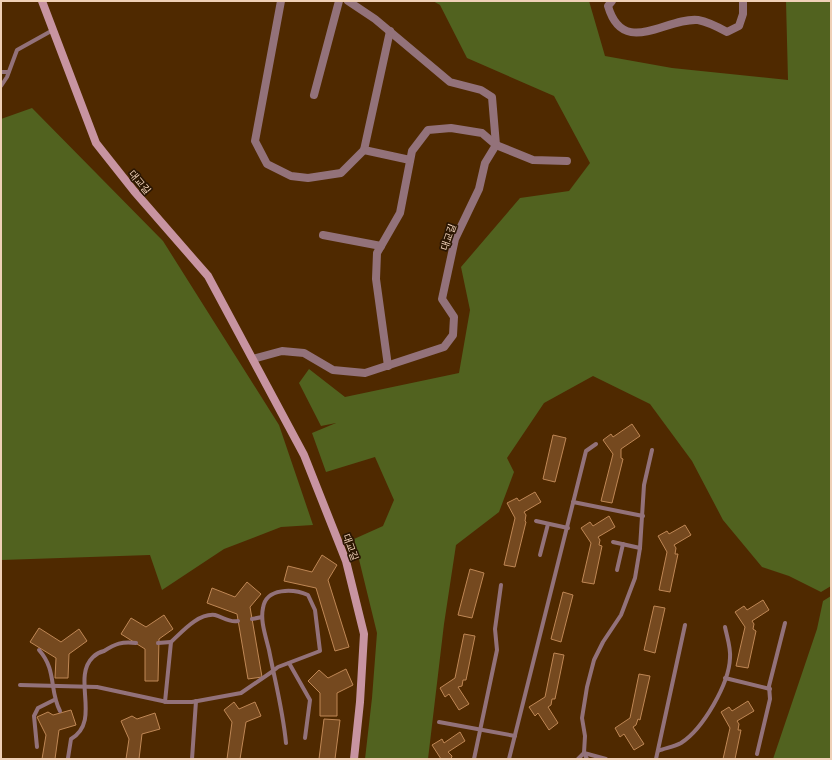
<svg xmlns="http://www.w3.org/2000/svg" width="832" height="760" viewBox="0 0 832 760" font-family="Manrope,'Noto Sans KR',sans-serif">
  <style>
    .green { fill: #51621f }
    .building { fill: #75491f; stroke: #bf8755 }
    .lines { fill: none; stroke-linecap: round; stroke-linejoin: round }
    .lane { stroke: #93727a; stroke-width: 4 }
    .street { stroke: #93727a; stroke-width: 8 }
    .secondary { stroke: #c894a1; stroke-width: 8 }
    .labels { text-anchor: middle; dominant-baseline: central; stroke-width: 3.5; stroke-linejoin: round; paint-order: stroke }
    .street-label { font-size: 10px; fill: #efd0b7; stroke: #2b1602 }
  </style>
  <rect width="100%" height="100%" fill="#4f2900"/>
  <!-- green -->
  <g class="green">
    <polygon points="433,1 589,1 605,56 672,68 788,80 786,1 831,1 831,586 821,592 789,576 762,567 723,520 692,461 650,404 593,376 544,403 507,458 514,472 499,512 456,545 444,624 428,759 365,759 372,698 377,633 354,539 383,526 394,500 375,457 326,472 312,433 336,423 321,426 299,383 309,369 345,397 459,373 470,310 461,267 520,198 569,191 590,163 554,96 467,58 440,5"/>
    <polygon points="32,108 163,241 279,425 313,525 281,527 224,549 162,590 150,555 1,560 1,119"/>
    <polygon points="831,596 831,759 773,759 817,629 823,601"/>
  </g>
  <!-- building -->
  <g class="building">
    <polygon points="632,424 640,436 621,449 621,458 623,459 612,503 601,501 613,454 603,440 611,434 613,437"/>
    <polygon points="553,435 566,438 555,482 543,479"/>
    <polygon points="535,492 541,502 524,512 526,515 525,521 526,522 515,567 504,565 515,518 507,503 517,498 519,501"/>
    <polygon points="609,516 615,527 598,537 600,540 599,545 602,546 594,584 582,582 591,543 581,528 590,522 593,526"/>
    <polygon points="685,525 691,535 674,545 676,548 675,554 678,554 670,592 659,590 667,552 658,536 667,531 669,534"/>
    <polygon points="322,555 337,565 328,580 349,647 335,651 316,588 284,581 288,566 312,572"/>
    <polygon points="470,569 484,573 472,618 458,615"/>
    <polygon points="247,582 261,594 250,607 262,677 248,679 237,614 207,603 212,588 235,597"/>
    <polygon points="563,592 573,595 561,642 551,639"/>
    <polygon points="763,600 769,610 752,621 754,624 753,629 756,631 748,668 736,666 745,627 735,612 744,606 747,610"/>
    <polygon points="654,606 665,608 655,653 644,650"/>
    <polygon points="164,615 173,629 159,639 158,681 145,681 145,649 121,634 131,618 146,627"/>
    <polygon points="39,628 61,642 79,629 87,641 69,654 68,678 55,678 56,658 30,642"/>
    <polygon points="464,634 475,636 466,680 463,680 462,686 458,687 469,704 459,710 449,694 445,697 440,688 455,678"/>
    <polygon points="554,653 564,655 555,699 552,699 551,705 548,707 558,723 549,730 538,713 535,716 529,707 545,697"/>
    <polygon points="346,669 353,685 337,693 337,716 320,716 320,693 308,681 319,670 328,678"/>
    <polygon points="639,674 650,676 640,720 638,719 636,725 633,727 644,744 634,750 624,734 620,737 615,728 630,718"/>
    <polygon points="748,701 754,711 737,721 739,724 738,730 741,730 735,759 723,759 730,728 721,712 729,707 732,711"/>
    <polygon points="234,702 239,709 255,702 261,716 246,722 240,759 227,759 232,722 224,710"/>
    <polygon points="71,710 76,725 59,730 55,759 42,759 46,735 37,717 48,712 53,715"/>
    <polygon points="155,713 160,729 142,734 139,759 126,759 129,739 121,721 132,716 137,719"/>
    <polygon points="324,719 340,720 335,759 319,759"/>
    <polygon points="460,732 465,741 448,752 452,756 451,759 441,759 432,745 442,739 444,743"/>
  </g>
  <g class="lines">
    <!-- lane -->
    <g class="lane">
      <polyline points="1,72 8,72"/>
      <polyline points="1,86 7,77 17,50 53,30"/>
      <polyline points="573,502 643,516"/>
      <polyline points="536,521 568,528"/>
      <polyline points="613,542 640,548"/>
      <polyline points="540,555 548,524"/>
      <polyline points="617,570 623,544"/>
      <polyline points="252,619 262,617"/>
      <polyline points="158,643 171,642"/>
      <path d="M39,650C57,670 49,690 60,711"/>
      <polyline points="289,663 310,700 305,738"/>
      <polyline points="725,678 770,689"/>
      <path d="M20,685L97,687L167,702H192L241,693L273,671L278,667L320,651L315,610L308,595C294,589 266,587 263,608C260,621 266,637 269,650C275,681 283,711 286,743"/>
      <path d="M165,702L171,642C182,632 198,613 215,615C223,617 229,623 238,621"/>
      <polyline points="439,722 515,736"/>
      <polyline points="37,747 34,716 38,708 54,700"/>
      <path d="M658,751C665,748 674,747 681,743C703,729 729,684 730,658C731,648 727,637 725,627"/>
      <polyline points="584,753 606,759"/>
      <polyline points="757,754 770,699 769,686 785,623"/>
      <path d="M68,758L71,739C102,721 71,678 93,657C96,654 100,652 104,651C115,644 122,641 136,643"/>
      <polyline points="192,759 196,701"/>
      <polyline points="474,759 497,650 495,629 501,585"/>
      <polyline points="509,759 586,451 596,444"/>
      <polyline points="578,759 584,753"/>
      <polyline points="587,759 584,753 585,736 582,718 587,687 594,660 603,642 621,615 635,578 640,548 644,485 652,450"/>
      <polyline points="656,759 685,625"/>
    </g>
    <!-- street -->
    <g class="street">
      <polyline points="281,1 255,141 267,164 291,176 308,178 341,173 364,150 390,31"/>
      <path d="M612,1L608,6C623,58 666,17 698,20C709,22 718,27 727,32L739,26L743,14V1"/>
      <polyline points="314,95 339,1"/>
      <polyline points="364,150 410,160"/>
      <polyline points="323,235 381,246"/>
      <polyline points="253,359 282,351 304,353 333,370 365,373 444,347 453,335 454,317 442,299 455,239 479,189 485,163 496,145 492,97 481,90 450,82 375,19 348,1"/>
      <polyline points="388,366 376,279 377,253 400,213 412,151 428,130 451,128 482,133 496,145 533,160 567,161"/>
    </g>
    <!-- secondary -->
    <polyline class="secondary" points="42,1 96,143 134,191 208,276 304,455 346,561 364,634 360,702 354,759"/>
  </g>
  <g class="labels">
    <!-- street labels -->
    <g class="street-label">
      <text transform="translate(140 182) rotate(50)">대교길</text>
      <text transform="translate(448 237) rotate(-71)">대교길</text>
      <text transform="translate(351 547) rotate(70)">대교길</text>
    </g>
  </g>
  <!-- border -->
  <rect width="832" height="760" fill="none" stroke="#efd0b7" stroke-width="4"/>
</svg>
